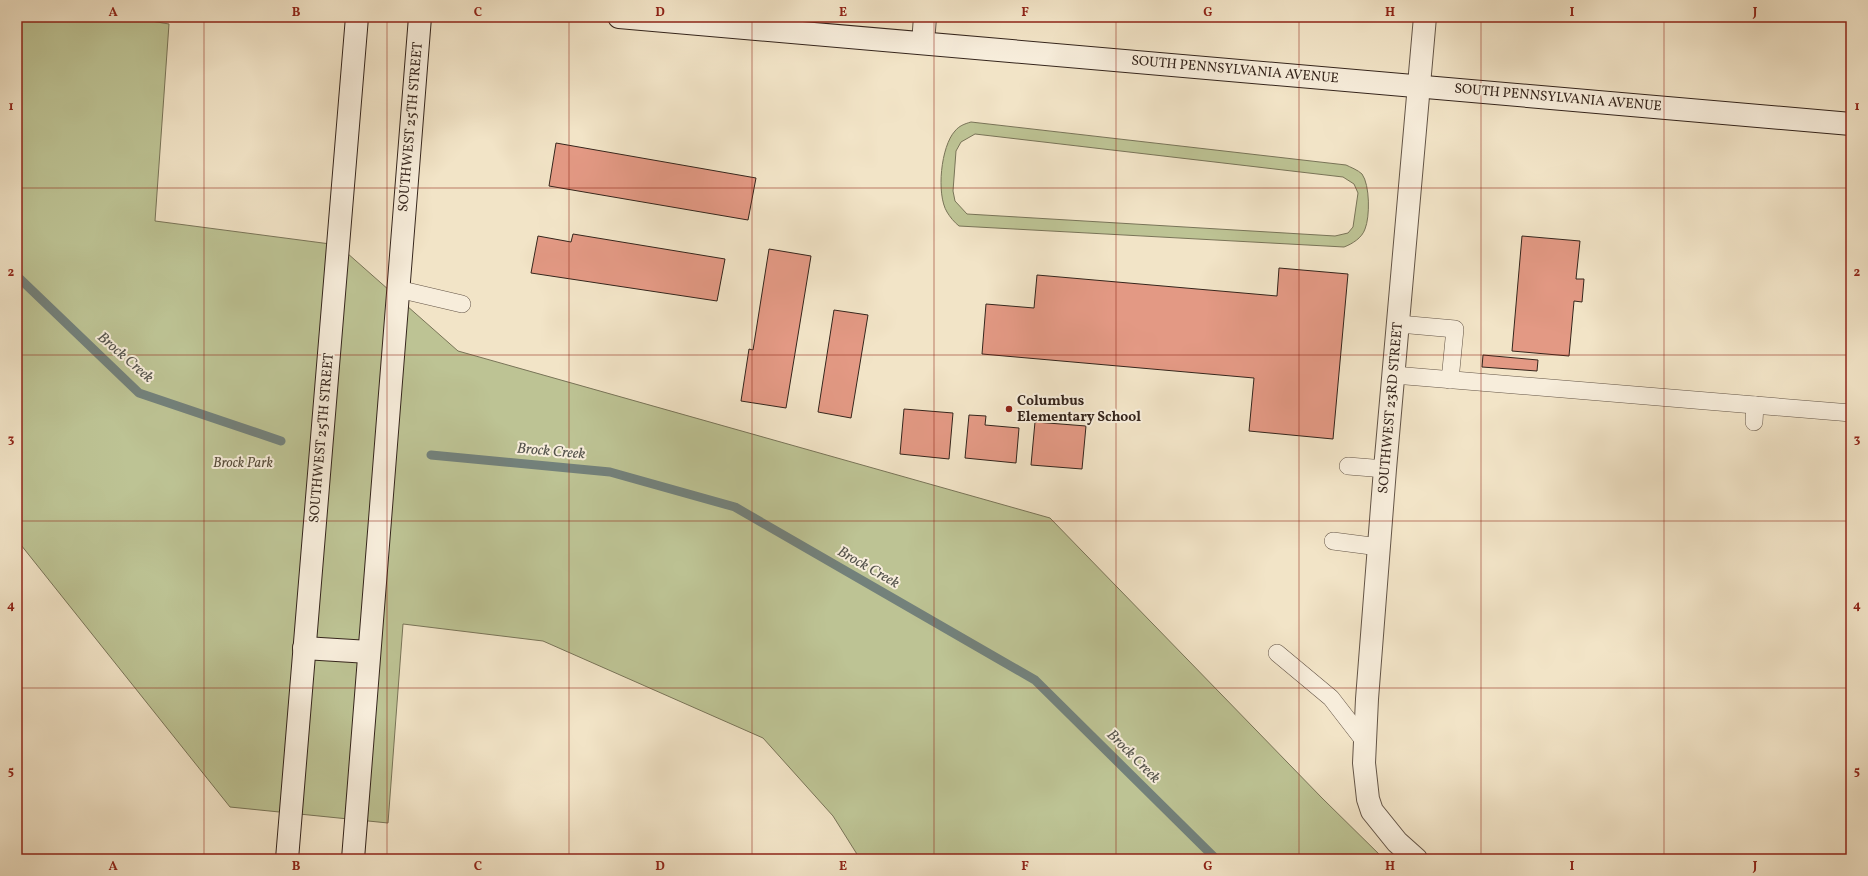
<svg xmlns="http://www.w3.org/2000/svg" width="1868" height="876" viewBox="0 0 1868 876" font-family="Vollkorn,serif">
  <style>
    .green { fill: #bdc394; stroke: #797458; fill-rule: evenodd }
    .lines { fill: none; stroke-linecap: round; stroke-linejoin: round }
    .stream { stroke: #73817b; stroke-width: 9 }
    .building { fill: #e39984; stroke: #35251c }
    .lane-casing { stroke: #645547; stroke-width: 18 }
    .street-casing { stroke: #645547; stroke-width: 24 }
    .secondary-casing { stroke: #35251c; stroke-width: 24 }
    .lane { stroke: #f7eddb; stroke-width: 17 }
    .street { stroke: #f7eddb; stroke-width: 22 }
    .secondary { stroke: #f7eddb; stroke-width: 22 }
    .grid { fill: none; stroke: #8f2418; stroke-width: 1; stroke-opacity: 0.55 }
    .poi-dot { fill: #8f2418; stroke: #f7eddb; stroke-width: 1.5 }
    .labels { text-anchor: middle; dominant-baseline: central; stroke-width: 4; stroke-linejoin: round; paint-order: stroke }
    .street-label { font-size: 14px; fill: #35251c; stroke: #f7eddb }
    .poi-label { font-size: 14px; font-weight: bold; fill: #35251c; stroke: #f7eddb; text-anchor: start }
    .park-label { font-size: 14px; font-style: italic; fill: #574c3a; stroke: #f7eddb }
    .water-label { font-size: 15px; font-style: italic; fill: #54534c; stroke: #f7eddb }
    .neatline { fill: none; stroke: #8f2418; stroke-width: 1.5 }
    .grid-label { font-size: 13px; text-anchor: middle; font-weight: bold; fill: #8f2418 }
  </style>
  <rect width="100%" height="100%" fill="#f2e4c7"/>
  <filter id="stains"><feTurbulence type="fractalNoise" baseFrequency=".005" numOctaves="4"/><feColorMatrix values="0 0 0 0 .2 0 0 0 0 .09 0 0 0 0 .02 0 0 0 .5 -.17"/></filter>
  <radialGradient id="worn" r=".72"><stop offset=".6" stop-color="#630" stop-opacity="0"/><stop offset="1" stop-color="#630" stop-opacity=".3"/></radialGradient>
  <!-- green -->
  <g class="green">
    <polygon points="17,17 127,17 169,24 155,221 338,245 458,351 1050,518 1322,798 1384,859 860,859 833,816 763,738 543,641 403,624 388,823 230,807 17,540"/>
    <path d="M971,122L1346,165C1350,167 1358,170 1362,174C1370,185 1370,217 1365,229C1362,238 1352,244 1344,247L959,226C954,222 950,217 947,212C936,194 941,146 955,131C959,126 964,124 971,122ZM975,134L1343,177L1354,184L1358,193L1353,227L1348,233L1335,236L967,214L955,201L953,191L956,151L961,142Z"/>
  </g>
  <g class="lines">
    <!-- stream -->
    <g class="stream">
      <polyline points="17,276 139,393 281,441"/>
      <polyline points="431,455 610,472 735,507 1035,680 1216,859"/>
    </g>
  </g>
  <!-- building -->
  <g class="building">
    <polygon points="556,143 756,178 748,220 549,186"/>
    <polygon points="573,234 725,259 717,301 531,273 538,236 571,242"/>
    <polygon points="1522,236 1580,241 1576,279 1584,279 1582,302 1574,301 1569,356 1512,351"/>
    <polygon points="769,249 811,256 786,408 741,401 749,349 753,350"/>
    <polygon points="1279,268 1348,274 1333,439 1249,431 1254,378 982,354 986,304 1034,308 1037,275 1277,296"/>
    <polygon points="834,310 868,315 851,418 818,412"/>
    <polygon points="1483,355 1538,360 1537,371 1482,367"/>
    <polygon points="904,409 953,413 949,459 900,454"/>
    <polygon points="969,415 986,416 985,425 1019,428 1016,463 965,458"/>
    <polygon points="1035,422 1086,426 1082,469 1031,465"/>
  </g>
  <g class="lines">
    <defs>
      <g id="lane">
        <polyline points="398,289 462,304"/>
        <polyline points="1399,324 1455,329 1450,380"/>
        <polyline points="1394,375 1851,413"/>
        <polyline points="1754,422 1755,405"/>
        <polyline points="1348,466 1385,469"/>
        <polyline points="1333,541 1379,547"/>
        <polyline points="1277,653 1331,698 1365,742"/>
      </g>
      <g id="street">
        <polyline points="923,43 925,17"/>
        <polyline points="1416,859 1397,842 1372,811 1368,799 1364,763 1367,699 1385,469 1425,17"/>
      </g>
      <g id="secondary">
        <polyline points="619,17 1851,124"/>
        <polyline points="304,648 369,652"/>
        <polyline points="287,859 357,17"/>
        <polyline points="353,859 420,17"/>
      </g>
    </defs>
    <!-- lane casing -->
    <use href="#lane" class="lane-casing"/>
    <!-- street casing -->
    <use href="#street" class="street-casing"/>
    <!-- secondary casing -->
    <use href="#secondary" class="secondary-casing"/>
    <!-- lane -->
    <use href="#lane" class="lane"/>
    <!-- street -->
    <use href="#street" class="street"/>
    <!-- secondary -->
    <use href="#secondary" class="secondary"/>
  </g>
  <!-- grid -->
  <path class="grid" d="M204,17V859M387,17V859M569,17V859M752,17V859M934,17V859M1116,17V859M1299,17V859M1481,17V859M1664,17V859M17,188H1851M17,355H1851M17,521H1851M17,688H1851"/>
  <!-- markers -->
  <circle class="poi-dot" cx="1009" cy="409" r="4"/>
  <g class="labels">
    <!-- street labels -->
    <g class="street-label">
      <text transform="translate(1235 70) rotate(5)">SOUTH PENNSYLVANIA AVENUE</text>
      <text transform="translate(1558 98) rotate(5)">SOUTH PENNSYLVANIA AVENUE</text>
      <text transform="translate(411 127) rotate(-85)">SOUTHWEST 25TH STREET</text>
      <text transform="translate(1391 408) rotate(-85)">SOUTHWEST 23RD STREET</text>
      <text transform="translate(322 438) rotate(-85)">SOUTHWEST 25TH STREET</text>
    </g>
    <!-- poi labels -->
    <g class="poi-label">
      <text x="1017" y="401">Columbus<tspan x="1017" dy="16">Elementary School</tspan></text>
    </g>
    <!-- park labels -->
    <g class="park-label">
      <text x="243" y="463">Brock Park</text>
    </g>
    <!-- water labels -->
    <g class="water-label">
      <text transform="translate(125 358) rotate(41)">Brock Creek</text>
      <text transform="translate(551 452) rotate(5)">Brock Creek</text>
      <text transform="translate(868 568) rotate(30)">Brock Creek</text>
      <text transform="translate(1133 757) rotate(45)">Brock Creek</text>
    </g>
  </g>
  <!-- margin -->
  <rect width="1868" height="876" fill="none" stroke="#f2e4c7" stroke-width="44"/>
  <rect x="22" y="22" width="1824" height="832" class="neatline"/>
  <g class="grid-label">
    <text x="113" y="16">A</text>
    <text x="296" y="16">B</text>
    <text x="478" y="16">C</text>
    <text x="660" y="16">D</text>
    <text x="843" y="16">E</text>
    <text x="1025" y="16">F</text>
    <text x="1208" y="16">G</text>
    <text x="1390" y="16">H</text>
    <text x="1572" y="16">I</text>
    <text x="1755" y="16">J</text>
    <text x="11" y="110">1</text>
    <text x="1857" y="110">1</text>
    <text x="11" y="276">2</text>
    <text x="1857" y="276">2</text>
    <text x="11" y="443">3</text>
    <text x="1857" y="443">3</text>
    <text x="11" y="609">4</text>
    <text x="1857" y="609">4</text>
    <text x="11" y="775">5</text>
    <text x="1857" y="775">5</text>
    <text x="113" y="870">A</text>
    <text x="296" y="870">B</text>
    <text x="478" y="870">C</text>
    <text x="660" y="870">D</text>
    <text x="843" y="870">E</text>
    <text x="1025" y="870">F</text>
    <text x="1208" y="870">G</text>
    <text x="1390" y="870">H</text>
    <text x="1572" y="870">I</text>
    <text x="1755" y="870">J</text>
  </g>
  <rect width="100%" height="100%" filter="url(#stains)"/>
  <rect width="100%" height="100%" fill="url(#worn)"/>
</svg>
